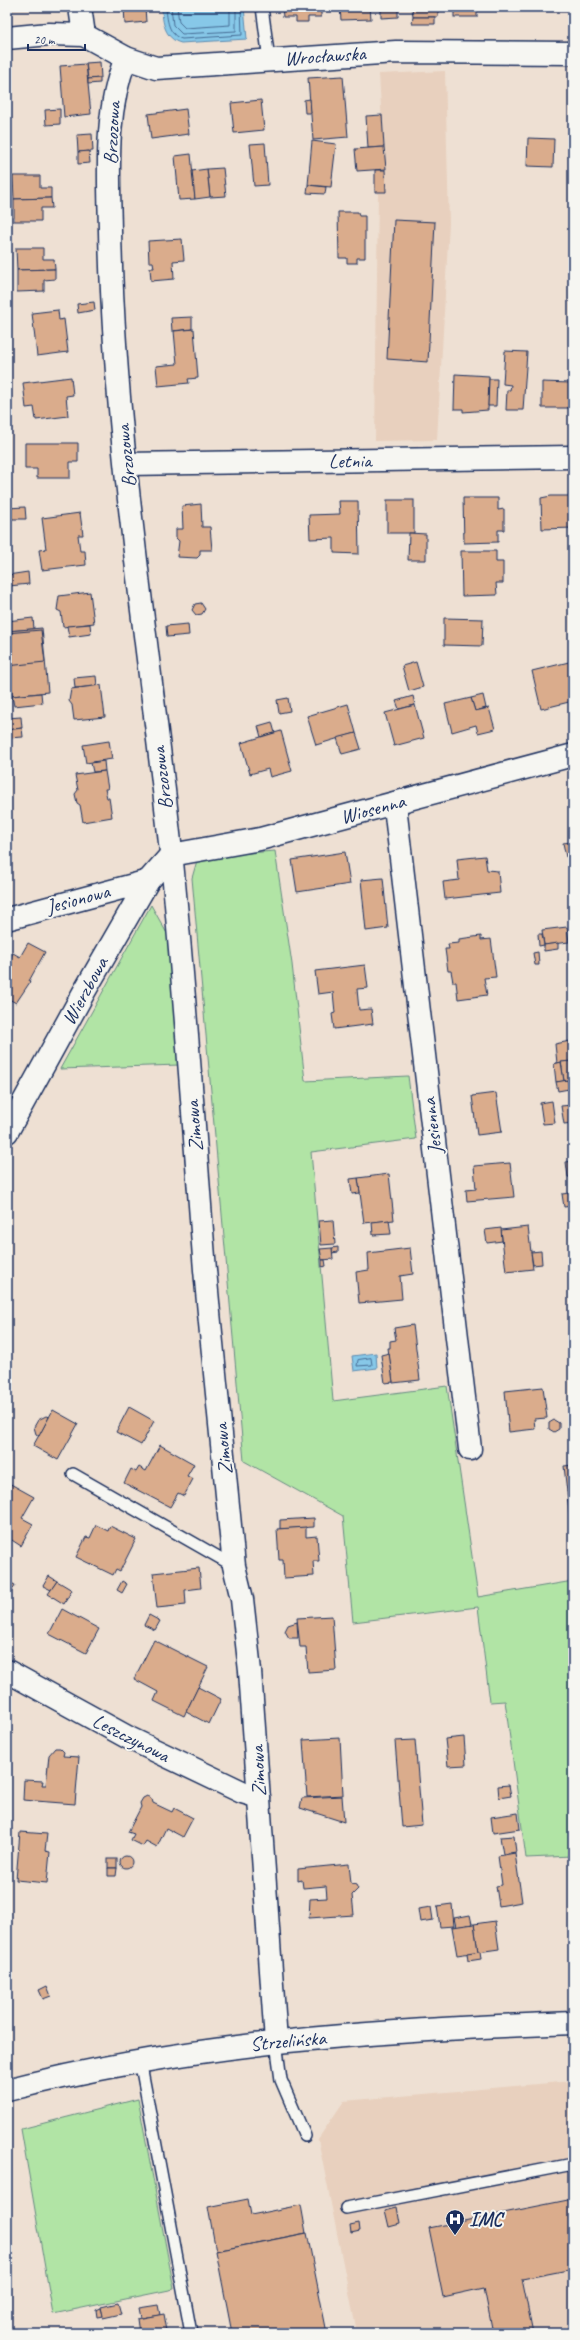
<svg xmlns="http://www.w3.org/2000/svg" width="580" height="2340" viewBox="0 0 580 2340" font-family="Caveat,sans-serif">
  <style>
    .built { fill: #e8d0be }
    .green { fill: #b1e4a5; stroke: #668a82 }
    .water { fill: #87c8e8; stroke: #5c8bb1 }
    .lines { fill: none; stroke-linecap: round; stroke-linejoin: round }
    .shore { stroke: #466c95; stroke-width: 1 }
    .building { fill: #daac8c; stroke: #1b2f5e }
    .service-casing { stroke: #1b2f5e; stroke-width: 14 }
    .minor-casing { stroke: #1b2f5e; stroke-width: 25 }
    .secondary-casing { stroke: #1b2f5e; stroke-width: 25 }
    .service { stroke: #f6f6f2; stroke-width: 11 }
    .minor { stroke: #f6f6f2; stroke-width: 22 }
    .secondary { stroke: #f6f6f2; stroke-width: 22 }
    .labels { text-anchor: middle; dominant-baseline: central; stroke-width: 4; stroke-linejoin: round; paint-order: stroke }
    .street-label { font-size: 20px; fill: #1b2f5e; stroke: #f6f6f2 }
    .poi-label { font-size: 20px; font-weight: bold; fill: #1b2f5e; stroke: #f6f6f2; text-anchor: start }
  </style>
  <rect width="100%" height="100%" fill="#eee0d3"/>
  <filter id="ink" filterUnits="userSpaceOnUse"><feTurbulence type="fractalNoise" baseFrequency=".025" numOctaves="2"/><feDisplacementMap in="SourceGraphic" scale="8" xChannelSelector="R" yChannelSelector="G"/><feConvolveMatrix kernelMatrix="1 2 1 2 8 2 1 2 1" color-interpolation-filters="sRGB"/></filter>
  <g filter="url(#ink)">
    <!-- built -->
    <g class="built">
      <polygon points="445,71 449,223 437,440 375,441 378,192 386,192 379,74"/>
      <polygon points="573,2081 573,2333 357,2333 318,2139 344,2101"/>
    </g>
    <!-- green -->
    <g class="green">
      <polygon points="275,851 292,964 305,1081 408,1076 416,1139 311,1152 333,1401 447,1386 478,1597 573,1581 573,1856 526,1858 505,1701 490,1702 478,1607 353,1622 343,1516 244,1461 192,878 198,857"/>
      <polygon points="151,905 169,937 179,1065 60,1069"/>
      <polygon points="138,2099 174,2289 53,2314 21,2129"/>
    </g>
    <!-- water -->
    <g class="water">
      <path d="M162,7H244L247,39L181,43C165,39 162,22 162,7Z"/>
      <polygon points="376,1353 377,1368 354,1371 352,1356"/>
    </g>
    <g class="lines">
      <!-- shore -->
      <g class="shore">
        <path d="M166,7C167,19 168,35 182,39L242,35L241,7"/>
        <polyline points="171,7 173,25 182,34 236,31 236,7"/>
        <polyline points="177,7 179,22 185,28 230,25 230,7"/>
        <polygon points="371,1358 372,1365 357,1366 358,1360"/>
      </g>
    </g>
    <!-- building -->
    <g class="building">
      <polygon points="124,7 145,7 146,22 125,24"/>
      <polygon points="282,7 321,7 321,17 308,17 308,22 296,22 296,17 283,17"/>
      <polygon points="340,7 370,7 371,19 341,20"/>
      <polygon points="381,7 398,7 398,17 381,18"/>
      <polygon points="412,7 438,7 438,17 413,17"/>
      <rect x="454" y="7" width="23" height="10"/>
      <polygon points="413,17 435,17 435,24 412,24"/>
      <polygon points="100,62 101,78 88,79 86,63"/>
      <polygon points="86,64 91,114 64,117 60,66"/>
      <polygon points="343,76 348,137 313,140 308,78"/>
      <polygon points="100,78 100,83 88,84 88,79"/>
      <polygon points="310,99 311,113 305,113 304,100"/>
      <polygon points="261,100 264,130 234,133 231,103"/>
      <polygon points="60,109 60,124 46,125 45,110"/>
      <polygon points="186,109 189,134 151,139 148,114"/>
      <polygon points="382,115 384,147 368,148 366,116"/>
      <polygon points="92,134 93,151 78,152 77,135"/>
      <polygon points="528,138 554,139 553,167 527,166"/>
      <polygon points="312,141 336,144 331,187 308,185"/>
      <polygon points="265,143 268,185 254,186 250,144"/>
      <polygon points="384,147 386,169 357,171 355,149"/>
      <polygon points="89,151 90,163 78,164 78,152"/>
      <polygon points="191,154 195,199 179,200 175,156"/>
      <polygon points="223,168 226,196 210,197 207,169"/>
      <polygon points="207,169 210,197 195,199 192,171"/>
      <polygon points="375,170 385,170 386,192 375,192"/>
      <polygon points="13,176 40,176 40,188 51,188 51,198 14,199"/>
      <polygon points="308,185 326,187 325,194 307,193"/>
      <polygon points="51,198 52,208 41,208 41,221 14,221 14,199"/>
      <polygon points="338,212 358,212 359,216 365,216 365,258 357,258 357,263 347,263 347,258 339,258"/>
      <polygon points="394,220 435,222 428,362 387,359"/>
      <polygon points="182,239 184,260 173,261 174,279 151,281 150,268 154,268 153,262 149,262 148,241"/>
      <polygon points="16,248 43,248 43,259 54,259 55,269 17,270"/>
      <polygon points="55,269 55,279 44,280 44,291 17,292 17,270"/>
      <polygon points="94,302 95,310 78,313 77,304"/>
      <polygon points="58,310 59,320 64,319 68,352 37,356 32,313"/>
      <polygon points="192,317 192,329 172,331 171,318"/>
      <polygon points="194,329 198,378 188,379 189,383 158,386 156,366 177,364 174,331"/>
      <polygon points="505,351 527,352 523,410 506,410 507,390 510,390 511,385 503,384"/>
      <polygon points="570,369 573,369 573,408 542,408 542,382 570,383"/>
      <polygon points="455,374 489,376 488,410 463,412 463,409 454,409"/>
      <polygon points="71,377 73,395 66,396 68,416 36,420 34,407 26,408 23,383"/>
      <polygon points="489,379 497,379 496,406 488,406"/>
      <polygon points="25,443 78,443 78,462 70,462 70,478 37,478 37,469 25,469"/>
      <polygon points="551,496 572,496 573,528 542,529 541,498"/>
      <polygon points="463,498 498,498 498,510 504,509 504,530 498,530 498,542 464,543"/>
      <rect x="387" y="500" width="27" height="33"/>
      <polygon points="339,501 358,501 359,554 334,553 334,538 310,539 309,515 340,514"/>
      <polygon points="201,504 202,527 210,527 212,550 200,550 200,555 197,558 177,557 179,541 176,538 176,529 183,529 182,506"/>
      <polygon points="25,507 26,519 7,519 7,508"/>
      <polygon points="80,513 83,535 78,535 80,551 85,551 86,565 42,570 39,550 46,549 42,518"/>
      <polygon points="409,533 426,534 426,560 408,560"/>
      <polygon points="461,551 496,551 496,562 503,562 503,583 496,583 497,595 462,596"/>
      <polygon points="28,572 29,584 9,586 8,575"/>
      <polygon points="90,592 94,623 63,627 61,612 57,610 59,596"/>
      <polygon points="201,603 205,609 202,614 196,615 192,610 195,604"/>
      <polygon points="33,618 34,629 7,631 7,621"/>
      <polygon points="444,618 483,619 482,646 444,645"/>
      <polygon points="90,624 91,634 69,637 67,626"/>
      <polygon points="188,624 189,635 167,637 166,626"/>
      <polygon points="42,628 48,692 12,696 7,631"/>
      <polygon points="41,630 45,662 7,666 7,633"/>
      <polygon points="573,661 573,701 541,709 532,671"/>
      <polygon points="416,662 423,687 409,691 402,666"/>
      <polygon points="96,676 97,686 75,688 74,678"/>
      <polygon points="101,685 105,717 74,720 72,705 69,701 71,689"/>
      <polygon points="41,693 42,703 14,706 12,696"/>
      <polygon points="483,695 486,708 475,711 471,698"/>
      <polygon points="413,696 415,705 399,709 396,701"/>
      <polygon points="288,698 290,711 279,713 277,700"/>
      <polygon points="471,698 475,711 489,708 495,729 478,733 476,725 452,732 445,704"/>
      <polygon points="348,704 356,733 316,745 307,716"/>
      <polygon points="415,705 424,738 394,746 385,713"/>
      <polygon points="21,717 22,728 7,730 7,718"/>
      <polygon points="272,722 275,733 261,737 258,726"/>
      <polygon points="22,728 23,737 8,738 7,730"/>
      <polygon points="281,731 292,771 270,777 268,769 250,774 241,743"/>
      <polygon points="356,733 361,749 342,754 337,738"/>
      <polygon points="109,741 112,759 86,763 83,745"/>
      <polygon points="104,761 105,771 93,772 91,763"/>
      <polygon points="105,771 108,789 105,789 107,798 109,798 112,817 83,822 80,805 77,803 75,794 78,790 75,775"/>
      <polygon points="570,833 573,833 573,852 571,842"/>
      <polygon points="571,842 573,856 566,857 563,843"/>
      <polygon points="345,852 350,884 297,892 292,860"/>
      <polygon points="485,856 487,870 498,871 500,893 445,899 443,882 459,880 457,859"/>
      <polygon points="383,878 388,928 366,931 361,880"/>
      <polygon points="567,927 569,942 544,945 542,930"/>
      <polygon points="538,934 542,934 544,945 539,946"/>
      <polygon points="481,936 481,940 491,939 496,977 484,978 487,995 458,999 456,982 453,982 451,971 448,971 445,949 449,949 448,944 459,943 459,939"/>
      <polygon points="28,943 45,952 29,981 30,982 16,1003 7,998 7,979 10,973 7,971 7,964 13,953 20,957"/>
      <polygon points="558,943 558,949 544,951 544,945"/>
      <polygon points="538,952 539,965 535,965 533,953"/>
      <polygon points="365,965 368,988 357,989 359,1010 371,1009 373,1024 334,1029 332,1014 335,1013 333,992 318,994 315,971"/>
      <polygon points="570,1041 573,1061 557,1063 555,1044"/>
      <polygon points="571,1061 573,1061 573,1079 564,1081 561,1062"/>
      <polygon points="561,1062 564,1081 556,1082 554,1064"/>
      <polygon points="568,1080 569,1089 558,1091 556,1082"/>
      <polygon points="496,1093 502,1132 477,1135 472,1096"/>
      <polygon points="552,1101 555,1123 543,1124 540,1103"/>
      <polygon points="572,1105 573,1123 564,1124 561,1106"/>
      <polygon points="573,1161 573,1177 568,1177 566,1162"/>
      <polygon points="510,1163 514,1197 467,1201 466,1190 476,1189 474,1166"/>
      <polygon points="389,1174 394,1220 364,1223 358,1178"/>
      <polygon points="358,1178 360,1193 352,1194 350,1179"/>
      <polygon points="570,1193 572,1206 564,1207 562,1194"/>
      <polygon points="333,1220 335,1244 321,1245 319,1221"/>
      <polygon points="389,1220 391,1234 373,1235 372,1222"/>
      <polygon points="528,1227 533,1269 506,1272 501,1230"/>
      <polygon points="501,1228 502,1241 487,1243 485,1230"/>
      <polygon points="338,1247 338,1252 332,1253 332,1248"/>
      <polygon points="332,1248 333,1259 322,1260 320,1249"/>
      <polygon points="410,1248 413,1274 400,1276 402,1299 359,1303 356,1272 369,1270 368,1253"/>
      <polygon points="541,1251 542,1264 533,1265 531,1252"/>
      <polygon points="322,1260 325,1260 326,1266 322,1267"/>
      <polygon points="413,1325 420,1380 393,1383 388,1348 390,1348 390,1341 396,1340 394,1328"/>
      <polygon points="389,1353 393,1382 385,1383 381,1355"/>
      <polygon points="543,1387 547,1418 534,1419 535,1429 509,1432 505,1391"/>
      <polygon points="129,1407 154,1421 141,1445 116,1432"/>
      <polygon points="53,1410 78,1424 58,1460 33,1446"/>
      <polygon points="46,1416 49,1417 39,1436 36,1434 34,1427 38,1420"/>
      <polygon points="554,1420 559,1423 559,1429 554,1432 549,1429 549,1423"/>
      <polygon points="160,1445 194,1464 187,1476 193,1479 184,1496 178,1493 170,1507 124,1483 131,1469 136,1472 139,1467 146,1471"/>
      <polygon points="573,1465 573,1500 568,1501 564,1466"/>
      <polygon points="7,1482 34,1497 22,1518 33,1524 21,1546 7,1537"/>
      <polygon points="573,1500 573,1539 572,1539 568,1501"/>
      <polygon points="314,1518 314,1527 280,1529 280,1520"/>
      <polygon points="96,1525 108,1531 110,1526 136,1539 120,1571 116,1569 113,1575 76,1557 86,1537 90,1538"/>
      <polygon points="306,1527 306,1537 317,1536 319,1561 313,1561 314,1576 284,1578 283,1560 279,1560 277,1529"/>
      <polygon points="199,1568 201,1588 185,1590 186,1605 157,1608 153,1573"/>
      <polygon points="49,1576 57,1581 51,1590 43,1586"/>
      <polygon points="7,1581 15,1585 7,1599"/>
      <polygon points="57,1581 72,1590 64,1604 48,1594"/>
      <polygon points="122,1581 127,1584 122,1593 117,1590"/>
      <polygon points="62,1609 99,1629 86,1653 49,1634"/>
      <polygon points="149,1615 160,1621 155,1630 144,1625"/>
      <polygon points="332,1616 336,1670 308,1672 306,1647 300,1647 297,1618"/>
      <polygon points="297,1622 298,1638 289,1638 285,1631 288,1625"/>
      <polygon points="154,1640 208,1667 184,1716 154,1701 158,1692 134,1679"/>
      <polygon points="198,1687 221,1699 209,1724 186,1712"/>
      <polygon points="464,1737 466,1765 448,1766 445,1739"/>
      <polygon points="340,1738 343,1795 307,1797 303,1740"/>
      <polygon points="415,1740 422,1825 402,1827 395,1741"/>
      <polygon points="55,1748 60,1748 64,1752 63,1756 79,1757 75,1804 23,1800 24,1780 43,1781 42,1785 46,1785 49,1755"/>
      <polygon points="509,1785 511,1796 499,1798 498,1786"/>
      <polygon points="147,1796 152,1799 153,1803 172,1812 174,1808 193,1818 183,1837 166,1828 157,1847 146,1841 143,1846 131,1840 134,1834 128,1832 141,1807 140,1803 143,1798"/>
      <polygon points="342,1796 344,1822 300,1808 302,1798"/>
      <polygon points="518,1813 520,1829 493,1833 491,1817"/>
      <polygon points="20,1832 47,1834 45,1851 50,1852 47,1883 16,1880"/>
      <polygon points="514,1836 516,1852 503,1854 500,1837"/>
      <polygon points="515,1853 522,1902 499,1906 496,1886 502,1885 498,1856"/>
      <circle cx="126" cy="1862" r="6"/>
      <rect x="108" y="1859" width="9" height="9"/>
      <polygon points="349,1864 351,1883 356,1885 358,1889 352,1895 354,1915 309,1918 310,1899 327,1898 326,1886 303,1888 302,1880 298,1881 298,1869"/>
      <polygon points="108,1868 117,1868 116,1876 108,1876"/>
      <polygon points="452,1904 454,1926 440,1927 437,1906"/>
      <polygon points="431,1907 433,1920 420,1922 418,1909"/>
      <polygon points="470,1915 472,1924 456,1927 454,1918"/>
      <polygon points="495,1921 499,1949 478,1952 474,1924"/>
      <polygon points="474,1924 478,1952 457,1955 452,1927"/>
      <polygon points="480,1951 481,1959 468,1961 467,1953"/>
      <polygon points="47,1986 51,1996 43,1999 39,1990"/>
      <polygon points="248,2199 251,2215 301,2205 306,2233 216,2251 208,2207"/>
      <polygon points="573,2199 573,2269 522,2279 533,2333 493,2333 484,2288 443,2297 429,2228"/>
      <polygon points="397,2207 400,2224 389,2227 385,2210"/>
      <polygon points="359,2223 360,2231 351,2233 350,2225"/>
      <polygon points="307,2233 327,2333 232,2333 216,2251"/>
      <polygon points="118,2303 121,2314 103,2318 101,2307"/>
      <polygon points="158,2305 160,2315 141,2318 139,2308"/>
      <polygon points="101,2308 103,2316 97,2317 96,2310"/>
      <polygon points="164,2314 167,2331 139,2333 137,2319"/>
    </g>
    <g class="lines">
      <defs>
        <g id="service">
          <polyline points="262,7 269,60"/>
          <polyline points="73,1474 234,1566"/>
          <polyline points="276,2042 281,2080 305,2136"/>
          <polyline points="140,2060 191,2333"/>
          <polyline points="346,2208 573,2164"/>
        </g>
        <g id="minor">
          <polyline points="80,7 84,35"/>
          <polyline points="7,38 49,34 84,35 126,58 156,68 396,52 573,53"/>
          <path d="M126,58C104,112 109,173 110,231C114,439 149,646 171,852C185,991 194,1131 205,1270C214,1369 225,1468 234,1566L242,1599L250,1671L276,2042"/>
          <polyline points="126,464 573,457"/>
          <polyline points="396,803 396,815 470,1449"/>
          <polyline points="171,855 260,839 573,755"/>
          <polyline points="7,919 148,881"/>
          <polyline points="7,1132 84,992 148,881 171,855"/>
          <polyline points="7,1671 129,1738 242,1792 259,1797"/>
        </g>
        <path id="secondary" d="M7,2090C192,2042 383,2030 573,2023"/>
      </defs>
      <!-- service casing -->
      <use href="#service" class="service-casing"/>
      <!-- minor casing -->
      <use href="#minor" class="minor-casing"/>
      <!-- secondary casing -->
      <use href="#secondary" class="secondary-casing"/>
      <!-- service -->
      <use href="#service" class="service"/>
      <!-- minor -->
      <use href="#minor" class="minor"/>
      <!-- secondary -->
      <use href="#secondary" class="secondary"/>
    </g>
  </g>
  <!-- icons -->
  <defs>
    <symbol id="hospital-pin" viewBox="-11 -11 22 30"><path d="M0 17L-7.5 6A9.5 9.5 0 1 1 7.5 6Z" fill="#1b2f5e" stroke="#f6f6f2"/><path d="M-5-5h3v3.5h4V-5h3V5h-3V1.5h-4V5h-3Z" fill="#fff"/></symbol>
  </defs>
  <g fill-rule="evenodd">
    <use href="#hospital-pin" x="444" y="2208" width="22" height="30"/>
  </g>
  <g class="labels">
    <!-- street labels -->
    <g class="street-label">
      <text transform="translate(325 56) rotate(-4)">Wrocławska</text>
      <text transform="translate(112 133) rotate(-87)">Brzozowa</text>
      <text transform="translate(126 456) rotate(-96)">Brzozowa</text>
      <text transform="translate(350 461) rotate(-1)">Letnia</text>
      <text transform="translate(162 778) rotate(-97)">Brzozowa</text>
      <text transform="translate(373 809) rotate(-15)">Wiosenna</text>
      <text transform="translate(78 899) rotate(-15)">Jesionowa</text>
      <text transform="translate(85 991) rotate(-61)">Wierzbowa</text>
      <text transform="translate(194 1126) rotate(-95)">Zimowa</text>
      <text transform="translate(432 1126) rotate(-97)">Jesienna</text>
      <text transform="translate(223 1449) rotate(-96)">Zimowa</text>
      <text transform="translate(131 1738) rotate(27)">Leszczynowa</text>
      <text transform="translate(258 1771) rotate(-93)">Zimowa</text>
      <text transform="translate(288 2041) rotate(-5)">Strzelińska</text>
    </g>
    <!-- poi labels -->
    <g class="poi-label">
      <text x="469" y="2219">IMC</text>
    </g>
  </g>
  <!-- margin -->
  <rect width="580" height="2340" fill="none" stroke="#f6f6f2" stroke-width="24"/>
  <rect x="12" y="12" width="556" height="2316" fill="none" stroke="#1b2f5e" stroke-width="1.5" filter="url(#ink)"/>
  <!-- scale -->
  <path d="M28 44v6h57v-6" fill="none" stroke="#1b2f5e" stroke-width="2"/>
  <text x="34" y="44" font-size="12" fill="#1b2f5e" stroke="#f6f6f2" stroke-width="3" paint-order="stroke">20 m</text>
</svg>
